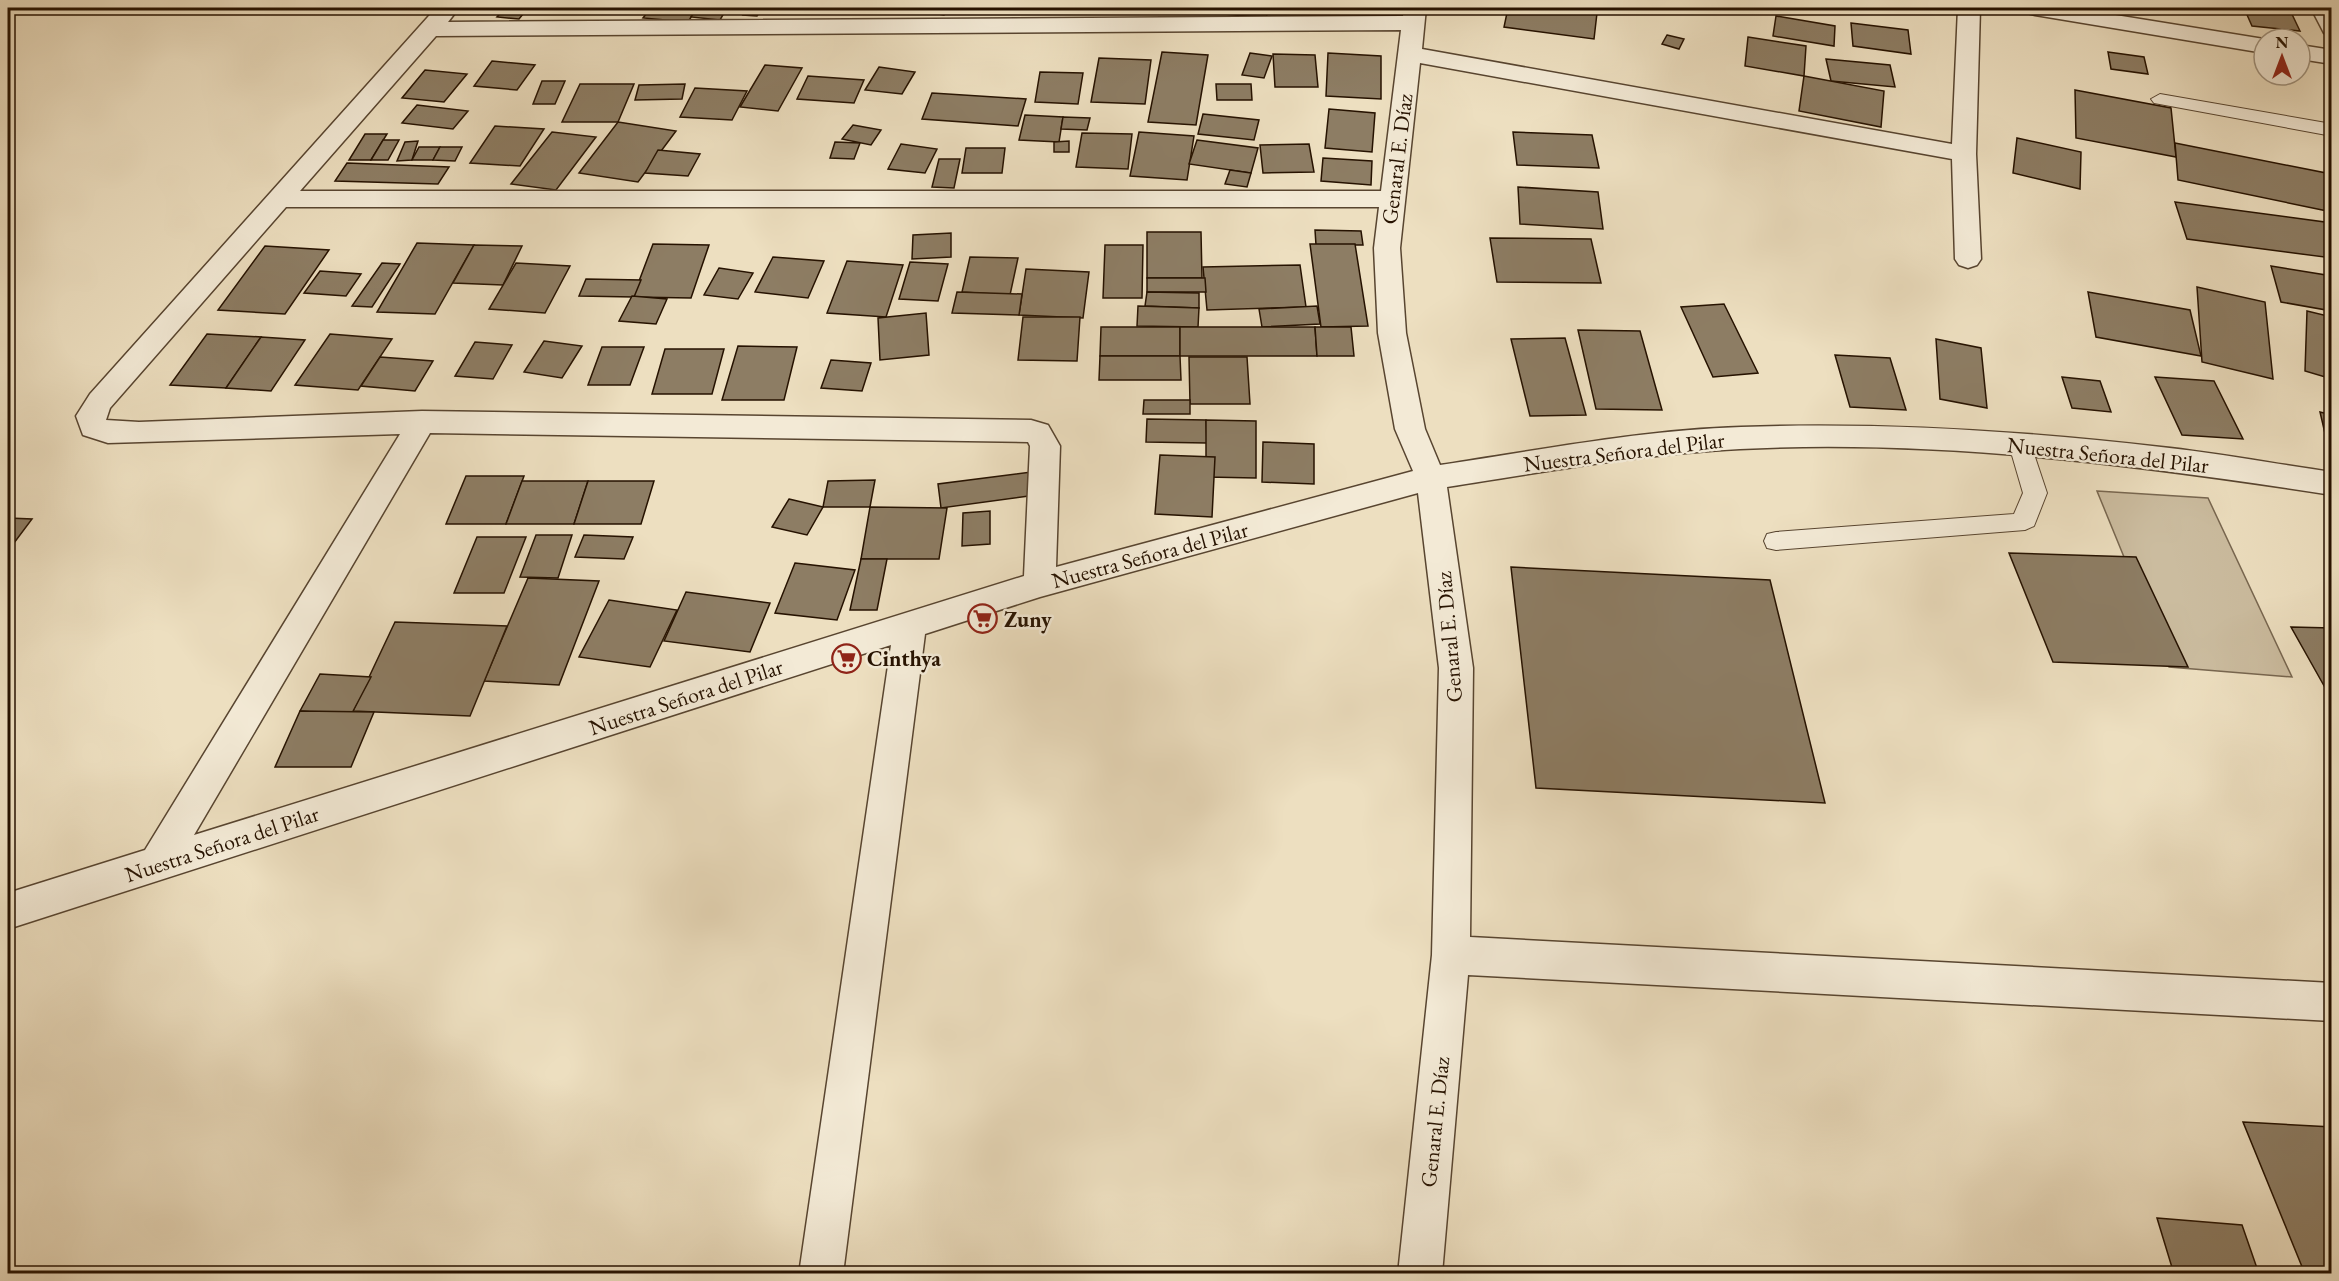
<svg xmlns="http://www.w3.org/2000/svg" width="2339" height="1281" viewBox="0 0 2339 1281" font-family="'EB Garamond',serif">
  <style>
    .green { fill: #cbbc9f; stroke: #786750; stroke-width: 1.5 }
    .building { fill: #8d7d64; stroke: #261200; stroke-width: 1.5 }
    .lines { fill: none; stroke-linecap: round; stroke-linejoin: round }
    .lane-casing { stroke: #584530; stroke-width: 2 }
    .street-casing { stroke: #584530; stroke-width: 3 }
    .lane { fill: #f3ead6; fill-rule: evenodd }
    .street { fill: #f3ead6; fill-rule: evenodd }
    .labels { text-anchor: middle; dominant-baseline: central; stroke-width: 5; stroke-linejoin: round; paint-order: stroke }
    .street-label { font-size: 22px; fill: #261200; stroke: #f3ead6 }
    .poi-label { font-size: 22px; font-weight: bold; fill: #261200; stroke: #f3ead6; text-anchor: start }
  </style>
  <rect width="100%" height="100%" fill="#eddfc0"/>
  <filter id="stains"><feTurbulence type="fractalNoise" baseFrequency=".00333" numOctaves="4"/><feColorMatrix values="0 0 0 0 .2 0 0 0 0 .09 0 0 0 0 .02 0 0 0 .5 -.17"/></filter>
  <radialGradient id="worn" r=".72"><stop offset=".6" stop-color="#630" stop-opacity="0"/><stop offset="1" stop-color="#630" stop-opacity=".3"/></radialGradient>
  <!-- green -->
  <polygon class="green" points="2097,491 2208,498 2292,677 2169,667"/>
  <!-- building -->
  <g class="building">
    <polygon points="505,8 528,8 519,19 497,17"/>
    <polygon points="534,8 581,8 577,13 532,11"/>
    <polygon points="623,8 651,8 647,13 621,11"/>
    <polygon points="651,8 697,8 688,22 643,18"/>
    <polygon points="697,8 727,8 720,20 691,17"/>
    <polygon points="748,8 763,8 757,16 743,15"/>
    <polygon points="903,8 950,8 944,15"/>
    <polygon points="1009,8 1047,8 1044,13"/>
    <polygon points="1082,8 1148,8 1147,12"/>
    <polygon points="1227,8 1269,8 1266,18 1225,14"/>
    <polygon points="1508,8 1555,8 1597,13 1594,39 1504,27"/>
    <polygon points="2244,8 2289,8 2300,31 2252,26"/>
    <polygon points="1776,16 1835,26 1834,46 1773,36"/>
    <polygon points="1851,23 1908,30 1911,54 1853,46"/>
    <polygon points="1667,35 1684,39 1679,49 1662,44"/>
    <polygon points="1748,37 1806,46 1804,76 1745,66"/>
    <polygon points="1162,52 1208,55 1196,125 1148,122"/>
    <polygon points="2108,52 2144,57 2148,74 2111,69"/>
    <polygon points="1250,53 1272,56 1264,78 1242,75"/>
    <polygon points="1328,53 1381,56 1381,99 1326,96"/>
    <polygon points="1273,54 1315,55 1318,87 1275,87"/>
    <polygon points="1099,58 1151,60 1145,104 1091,102"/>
    <polygon points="1826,59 1890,65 1895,87 1831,81"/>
    <polygon points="492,61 535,65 517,90 474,86"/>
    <polygon points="765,65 802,68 778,111 740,107"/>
    <polygon points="879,67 915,72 902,94 865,90"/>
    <polygon points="425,70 467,74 444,102 402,98"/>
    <polygon points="1040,72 1083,73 1078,104 1035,102"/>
    <polygon points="808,76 864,80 854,103 797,99"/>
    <polygon points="1804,76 1884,91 1881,127 1799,111"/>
    <polygon points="542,81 565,81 555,104 533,104"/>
    <polygon points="580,84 634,84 618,122 562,122"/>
    <polygon points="685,84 682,99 635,100 639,85"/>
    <polygon points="1216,84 1251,84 1252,100 1217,100"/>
    <polygon points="695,88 747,91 732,120 680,117"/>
    <polygon points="2075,90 2171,108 2176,157 2076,138"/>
    <polygon points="932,93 1026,99 1018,126 922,119"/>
    <polygon points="417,105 468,111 453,129 402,123"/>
    <polygon points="1329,109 1375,113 1372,152 1325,148"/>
    <polygon points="1203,114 1259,120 1254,140 1198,134"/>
    <polygon points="1025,115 1063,117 1059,142 1019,140"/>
    <polygon points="1063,117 1090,118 1087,130 1061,129"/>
    <polygon points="618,122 676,131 638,182 579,173"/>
    <polygon points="853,125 881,130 871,145 842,139"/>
    <polygon points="495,126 544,129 520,166 470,163"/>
    <polygon points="552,132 596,137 556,190 511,184"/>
    <polygon points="1139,132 1194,136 1187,180 1130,176"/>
    <polygon points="1513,132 1592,135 1599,168 1517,165"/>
    <polygon points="1082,133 1132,134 1128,169 1076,167"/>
    <polygon points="365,134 387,134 371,160 349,160"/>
    <polygon points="2017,138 2081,152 2080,189 2013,173"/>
    <polygon points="383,140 399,140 388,160 371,160"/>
    <polygon points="1197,140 1258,148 1251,173 1189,164"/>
    <polygon points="418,141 412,160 397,161 405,142"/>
    <polygon points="1069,141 1069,152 1054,152 1054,142"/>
    <polygon points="835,142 860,143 854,159 830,158"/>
    <polygon points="2175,143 2326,173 2332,212 2178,180"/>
    <polygon points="901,144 937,149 925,173 888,169"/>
    <polygon points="1309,144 1314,172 1263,173 1260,145"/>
    <polygon points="419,147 440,147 433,160 412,160"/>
    <polygon points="440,147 462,147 455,161 433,160"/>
    <polygon points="966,148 1005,148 1002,173 962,173"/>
    <polygon points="658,150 700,154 688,176 645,173"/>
    <polygon points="1323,158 1372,161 1371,185 1321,181"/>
    <polygon points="939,159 960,159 954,188 932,187"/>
    <polygon points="347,163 449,167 438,184 335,181"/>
    <polygon points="1230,170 1251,173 1247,187 1225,184"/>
    <polygon points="1518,187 1598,192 1603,229 1520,224"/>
    <polygon points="2175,202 2332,223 2332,258 2187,239"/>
    <polygon points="1315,230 1361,231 1363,245 1316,245"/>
    <polygon points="1147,232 1201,232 1202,278 1147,278"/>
    <polygon points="951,233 951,257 912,259 913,235"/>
    <polygon points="1490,238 1591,239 1601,283 1497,282"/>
    <polygon points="417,243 474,245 435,314 377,312"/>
    <polygon points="653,244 709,245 691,298 633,297"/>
    <polygon points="1310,244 1355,244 1368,326 1321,327"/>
    <polygon points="474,245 522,246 503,285 453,283"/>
    <polygon points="1105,245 1143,245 1142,298 1103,298"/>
    <polygon points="265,246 329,250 285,314 218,310"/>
    <polygon points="773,257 824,261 808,298 755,292"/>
    <polygon points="970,257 1018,258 1010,295 962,292"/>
    <polygon points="847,261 903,265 886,317 827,313"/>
    <polygon points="910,262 948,264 938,301 899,299"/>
    <polygon points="382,263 400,264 372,307 352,306"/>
    <polygon points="516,263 570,266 545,313 489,309"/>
    <polygon points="1300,265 1306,307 1207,310 1203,267"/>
    <polygon points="2271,266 2332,276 2332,311 2281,302"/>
    <polygon points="719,268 753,273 738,299 704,295"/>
    <polygon points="1026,269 1089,272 1083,318 1019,315"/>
    <polygon points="320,271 361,274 346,296 304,293"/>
    <polygon points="1147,278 1205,278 1206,292 1147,292"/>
    <polygon points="586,279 641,280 634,297 579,296"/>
    <polygon points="2197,287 2265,302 2273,379 2202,362"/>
    <polygon points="957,292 1022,294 1019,315 952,313"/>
    <polygon points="1147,292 1199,293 1199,308 1145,306"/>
    <polygon points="2088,292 2190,310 2201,356 2096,337"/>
    <polygon points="632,296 667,299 656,324 619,321"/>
    <polygon points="1724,304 1758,373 1713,377 1681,307"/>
    <polygon points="1138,306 1199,308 1198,327 1137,326"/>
    <polygon points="1317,306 1320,324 1262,327 1259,309"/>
    <polygon points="2307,311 2332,317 2332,379 2305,371"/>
    <polygon points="926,313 929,355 880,360 878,318"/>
    <polygon points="1023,317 1080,317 1077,361 1018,360"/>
    <polygon points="1101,327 1180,327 1180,356 1100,356"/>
    <polygon points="1180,327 1315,327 1317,356 1180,356"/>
    <polygon points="1315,327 1351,327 1354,356 1317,356"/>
    <polygon points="1578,330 1640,331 1662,410 1596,409"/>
    <polygon points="207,334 261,337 226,388 170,385"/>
    <polygon points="330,334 392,339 358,390 295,385"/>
    <polygon points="261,337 305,340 271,391 226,388"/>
    <polygon points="1565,338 1586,415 1530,416 1511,339"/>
    <polygon points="1936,339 1981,348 1987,408 1940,399"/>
    <polygon points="544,341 582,346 562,378 524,372"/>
    <polygon points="475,342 512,345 493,379 455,376"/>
    <polygon points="738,346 797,347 784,400 722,400"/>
    <polygon points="602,347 644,347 630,385 588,385"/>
    <polygon points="665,349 724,349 712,394 652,394"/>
    <polygon points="1835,355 1890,358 1906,410 1850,407"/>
    <polygon points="1100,356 1180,356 1181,380 1099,380"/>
    <polygon points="380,357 433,361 415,391 361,386"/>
    <polygon points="1189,357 1247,357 1250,404 1190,404"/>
    <polygon points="831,360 871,363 862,391 821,388"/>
    <polygon points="2062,377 2100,381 2111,412 2072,408"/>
    <polygon points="2155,377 2214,381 2243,439 2182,435"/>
    <polygon points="1144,400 1190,400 1190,414 1143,414"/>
    <polygon points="2320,412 2332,415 2332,456 2330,455"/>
    <polygon points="1147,419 1206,420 1207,443 1146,442"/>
    <polygon points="1206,420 1256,421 1256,478 1206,477"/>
    <polygon points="1263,442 1314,444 1314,484 1262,482"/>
    <polygon points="1160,455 1215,457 1212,517 1155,514"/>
    <polygon points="1039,471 1043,494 941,508 938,484"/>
    <polygon points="466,476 524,476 506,524 446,524"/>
    <polygon points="875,480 870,507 823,507 828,481"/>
    <polygon points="522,481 588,481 574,524 506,524"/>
    <polygon points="588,481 654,481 641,524 574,524"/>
    <polygon points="789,499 823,507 807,535 772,527"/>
    <polygon points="870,507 947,508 939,559 861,559"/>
    <polygon points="990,511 990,544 962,546 963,513"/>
    <polygon points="8,518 32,519 8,551"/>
    <polygon points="536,535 572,535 558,578 520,577"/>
    <polygon points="584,535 633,537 624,559 575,557"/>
    <polygon points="477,537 526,537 504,593 454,593"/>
    <polygon points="2009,553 2136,557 2188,667 2053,662"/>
    <polygon points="861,559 887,559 877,610 850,610"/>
    <polygon points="795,563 855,570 837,620 775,613"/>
    <polygon points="1511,567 1770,580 1825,803 1536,788"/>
    <polygon points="528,578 599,581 559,685 484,681"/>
    <polygon points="686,592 770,603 750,652 664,641"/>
    <polygon points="609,600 677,610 650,667 579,657"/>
    <polygon points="395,622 507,626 470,716 353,711"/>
    <polygon points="2291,627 2332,628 2332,700"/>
    <polygon points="320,674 371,677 351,715 300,711"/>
    <polygon points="300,711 374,712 351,767 275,767"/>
    <polygon points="2243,1122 2332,1127 2332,1274 2305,1274"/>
    <polygon points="2157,1218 2242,1225 2259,1274 2174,1274"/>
  </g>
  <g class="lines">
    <defs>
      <g id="lane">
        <polygon points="2160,94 2332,124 2332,136 2154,103 2151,99"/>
        <polygon points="2020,436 2028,439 2031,445 2047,493 2034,526 2025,530 1776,550 1767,548 1764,541 1767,534 1776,532 2014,514 2023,493 2009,445 2012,439"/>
      </g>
      <g id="street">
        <path d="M436,8H459L448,22L1403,16L1404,8H1426L1422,49L1952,144L1958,8H1980L1976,154L1981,259L1977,265L1968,268L1959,265L1955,259L1952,159L1420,63L1400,248L1406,333L1425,429L1440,465C1540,450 1641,430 1741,427C1881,422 2023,431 2161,447C2218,453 2275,464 2332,472V495C2137,465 1938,439 1740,449C1642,454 1544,472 1447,487L1473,668L1470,937L2332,983V1021L1468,975L1442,1274H1398L1432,955L1439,668L1418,493L1040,597L925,634L843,1274H799L891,645L8,929V893L145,850L400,434L108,443L83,435L76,416L90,394ZM1401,30L1381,191H300L436,36ZM286,207H1379L1374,248L1378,333L1395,429L1413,471L1056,567L1060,446L1048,425L1031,420L422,411L139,422L106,420L110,408ZM430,433L1028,442L1030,446L1024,576L194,835Z"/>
        <polygon points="2024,8 2072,8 2264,39 2264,53 2035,15 2027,13"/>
        <polygon points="2311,8 2332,8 2332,35 2324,33"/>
        <polygon points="2300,45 2332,50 2332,64 2300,59"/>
      </g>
    </defs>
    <!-- lane casing -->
    <use href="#lane" class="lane-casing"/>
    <!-- street casing -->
    <use href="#street" class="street-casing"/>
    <!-- lane -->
    <use href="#lane" class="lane"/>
    <!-- street -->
    <use href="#street" class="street"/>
  </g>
  <!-- icons -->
  <defs>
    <symbol id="supermarket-ring" viewBox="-11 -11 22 22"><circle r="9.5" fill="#f3ead6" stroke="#8f2418" stroke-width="1.5"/><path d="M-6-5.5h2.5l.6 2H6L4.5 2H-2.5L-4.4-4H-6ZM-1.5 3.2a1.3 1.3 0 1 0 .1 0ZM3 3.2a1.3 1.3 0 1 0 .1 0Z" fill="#8f2418"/></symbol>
  </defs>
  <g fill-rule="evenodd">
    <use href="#supermarket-ring" x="966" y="602" width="33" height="33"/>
    <use href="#supermarket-ring" x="830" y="642" width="33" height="33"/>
  </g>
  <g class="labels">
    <!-- street labels -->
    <g class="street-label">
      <text transform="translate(1397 159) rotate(-83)">Genaral E. Díaz</text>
      <text transform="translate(1624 452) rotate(-7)">Nuestra Señora del Pilar</text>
      <text transform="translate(2108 455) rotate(6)">Nuestra Señora del Pilar</text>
      <text transform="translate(1150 555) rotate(-15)">Nuestra Señora del Pilar</text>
      <text transform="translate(1449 637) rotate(-95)">Genaral E. Díaz</text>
      <text transform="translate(686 697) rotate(-18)">Nuestra Señora del Pilar</text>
      <text transform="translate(222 844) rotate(-18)">Nuestra Señora del Pilar</text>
      <text transform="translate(1435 1122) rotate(-84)">Genaral E. Díaz</text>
    </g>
    <!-- poi labels -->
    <g class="poi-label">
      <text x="1004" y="619">Zuny</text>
      <text x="867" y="658">Cinthya</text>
    </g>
  </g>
  <!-- margin -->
  <rect width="2339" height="1281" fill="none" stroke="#eddfc0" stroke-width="30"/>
  <rect x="9" y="9" width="2321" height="1263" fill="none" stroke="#261200" stroke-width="3"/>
  <rect x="15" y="15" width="2309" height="1251" fill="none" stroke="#261200" stroke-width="1.5"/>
  <!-- north arrow -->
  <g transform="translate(2282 57)"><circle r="28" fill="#f3ead6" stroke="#a19480" stroke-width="1.5"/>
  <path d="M0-4.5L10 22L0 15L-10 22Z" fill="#8f2418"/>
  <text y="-9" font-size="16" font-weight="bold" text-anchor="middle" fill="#261200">N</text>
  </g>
  <rect width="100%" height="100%" filter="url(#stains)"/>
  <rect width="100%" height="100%" fill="url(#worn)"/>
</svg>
